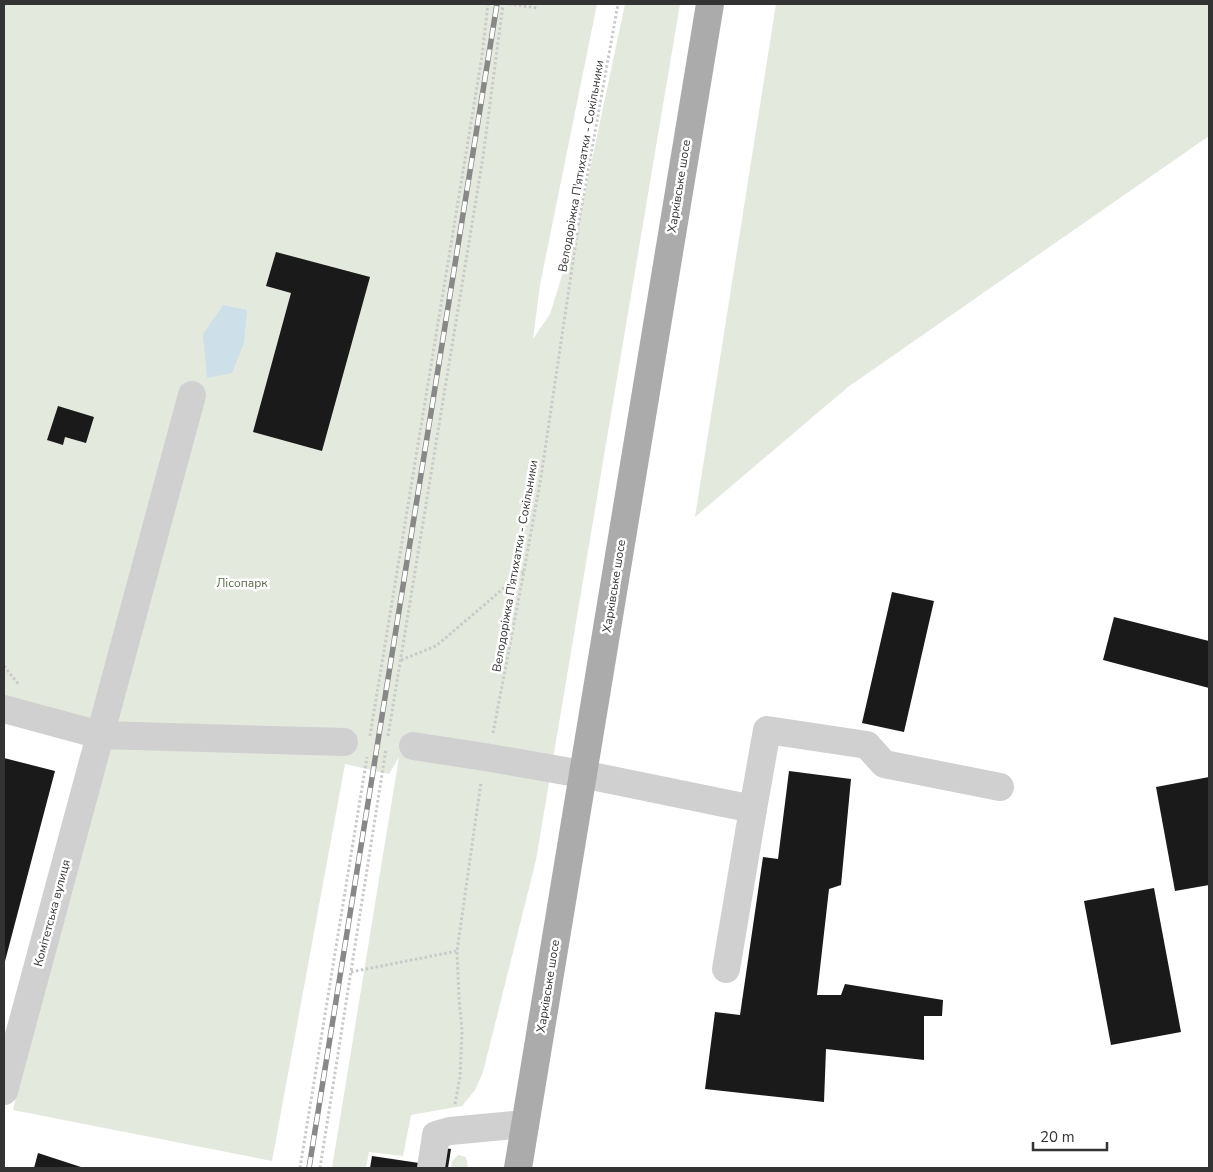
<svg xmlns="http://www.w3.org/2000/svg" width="1213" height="1172" viewBox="0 0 1213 1172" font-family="'Nunito Sans',sans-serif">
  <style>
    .green { fill: #e3e9dc }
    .water { fill: #cde0ea }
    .building { fill: #1a1a1a }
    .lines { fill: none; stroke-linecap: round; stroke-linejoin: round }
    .path { stroke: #cacaca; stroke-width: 3; stroke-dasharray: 2.5 2.5; stroke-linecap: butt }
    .minor { stroke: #d0d0d0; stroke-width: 28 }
    .major { stroke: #ababab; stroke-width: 28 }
    .rail-casing { stroke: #888; stroke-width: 5.5 }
    .rail { stroke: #fff; stroke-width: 4; stroke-dasharray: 11; stroke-linecap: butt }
    .labels { text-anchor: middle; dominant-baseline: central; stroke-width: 5; stroke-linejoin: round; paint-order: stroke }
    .street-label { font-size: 12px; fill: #333; stroke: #fff }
    .park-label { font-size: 12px; fill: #566d41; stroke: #fff }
  </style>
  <rect width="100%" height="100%" fill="#fff"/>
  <!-- green -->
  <g class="green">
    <polygon points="4,4 597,4 540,285 533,339 550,314 579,221 625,4 680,4 536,860 483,1072 475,1090 462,1106 411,1115 403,1156 369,1152 366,1168 332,1168 399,757 389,774 345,764 272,1161 13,1110 100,735 4,708"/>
    <polygon points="776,4 1209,4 1209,136 848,387 695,517"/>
    <polygon points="458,1155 466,1157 468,1168 451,1168 452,1161"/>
  </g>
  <!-- water -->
  <polygon class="water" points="223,305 247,310 244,343 232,373 207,378 203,334"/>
  <!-- building -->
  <g class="building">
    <polygon points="276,252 370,277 322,451 253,432 291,293 266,286"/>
    <polygon points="58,406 94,417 86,443 65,437 63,445 47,440"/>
    <polygon points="892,592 934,601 904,732 862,723"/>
    <polygon points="1114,617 1209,641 1209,688 1103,660"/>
    <polygon points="4,758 55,771 4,965"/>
    <polygon points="789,771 851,779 841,885 829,889 817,995 841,995 845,984 943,1000 942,1016 924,1016 924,1060 826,1049 824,1102 705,1089 715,1012 740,1015 763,857 778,859"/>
    <polygon points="1209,777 1209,885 1175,891 1156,787"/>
    <polygon points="1154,888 1181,1032 1111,1045 1084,901"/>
    <polygon points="421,1145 451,1149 448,1168 370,1168 372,1156 419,1163"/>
    <polygon points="38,1153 84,1168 34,1168"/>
  </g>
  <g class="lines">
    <!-- path -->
    <g class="path">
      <polyline points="509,4 538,8"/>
      <polyline points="401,660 436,646 524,571"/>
      <polyline points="4,666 19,685"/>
      <polyline points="493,733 524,571 541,477 579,221 618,4"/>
      <polyline points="370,736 482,56 488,4"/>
      <polyline points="388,736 483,157 503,4"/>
      <polyline points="351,972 457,951"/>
      <polyline points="455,1104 460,1077 462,1031 459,998 457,951 481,782"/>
      <polyline points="300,1168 367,757"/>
      <polyline points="320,1168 386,749"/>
    </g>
    <!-- minor -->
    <g class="minor">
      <polyline points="4,709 100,735 344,742"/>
      <polyline points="413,746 485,757 582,774 753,809 726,969"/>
      <polyline points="753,809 767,730 867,745 884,764 1000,787"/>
      <polyline points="4,1091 192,395"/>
      <polyline points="431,1168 436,1135 450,1131 525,1124"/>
    </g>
    <!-- major -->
    <polyline class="major" points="518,1168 710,4"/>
    <defs>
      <polyline id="rail" points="309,1168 497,4"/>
    </defs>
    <!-- rail casing -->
    <use href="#rail" class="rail-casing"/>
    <!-- rail -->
    <use href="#rail" class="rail"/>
  </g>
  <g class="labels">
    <!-- street labels -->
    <g class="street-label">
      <text transform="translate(581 166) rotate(-80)">Велодоріжка П'ятихатки - Сокільники</text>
      <text transform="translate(679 186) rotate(-81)">Харківське шосе</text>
      <text transform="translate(515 566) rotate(-80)">Велодоріжка П'ятихатки - Сокільники</text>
      <text transform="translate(614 586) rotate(-81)">Харківське шосе</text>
      <text transform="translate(52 913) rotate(-75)">Комітетська вулиця</text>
      <text transform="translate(548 986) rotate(-81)">Харківське шосе</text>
    </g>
    <!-- park labels -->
    <g class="park-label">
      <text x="242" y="583">Лісопарк</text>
    </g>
  </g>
  <!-- border -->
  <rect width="1213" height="1172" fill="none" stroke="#333333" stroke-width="10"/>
  <!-- scale -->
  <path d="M1033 1142v8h74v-8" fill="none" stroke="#333333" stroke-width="2.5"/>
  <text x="1040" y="1142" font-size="15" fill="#333333" stroke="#ffffff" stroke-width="4" paint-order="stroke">20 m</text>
</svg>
